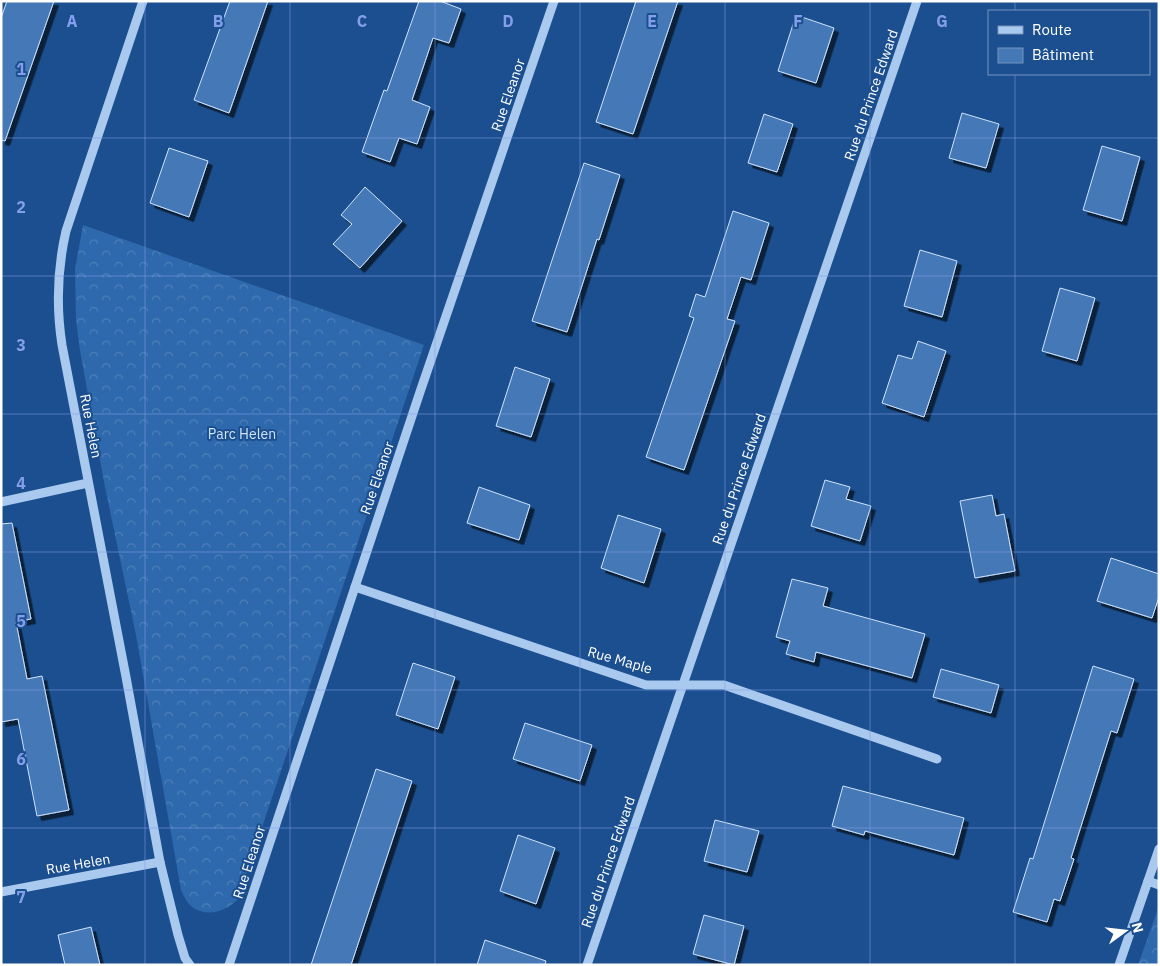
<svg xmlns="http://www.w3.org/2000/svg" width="1160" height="966" viewBox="0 0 1160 966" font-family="'IBM Plex Sans',sans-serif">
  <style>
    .forest { fill: url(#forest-crowns) }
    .building { fill: #4478b7; stroke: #cfe3fa; filter: url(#shadow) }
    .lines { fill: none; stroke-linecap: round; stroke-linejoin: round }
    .minor { stroke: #a9c9ee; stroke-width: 9 }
    .grid { fill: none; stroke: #839eea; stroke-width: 1; stroke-opacity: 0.55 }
    .labels { text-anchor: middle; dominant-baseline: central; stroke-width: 4; stroke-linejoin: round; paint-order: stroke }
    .street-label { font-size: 14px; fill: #fff; stroke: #1b4f8f }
    .park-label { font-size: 14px; fill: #cfe3fa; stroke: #1b4f8f }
    .grid-label { font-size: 16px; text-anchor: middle; font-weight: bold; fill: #839eea; stroke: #1b4f8f; stroke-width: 4; stroke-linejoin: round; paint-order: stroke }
  </style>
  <defs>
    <pattern id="forest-crowns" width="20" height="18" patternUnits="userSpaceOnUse" patternTransform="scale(1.25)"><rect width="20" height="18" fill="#2e69ad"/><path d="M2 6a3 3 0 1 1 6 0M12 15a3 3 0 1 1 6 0" fill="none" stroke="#4d80b9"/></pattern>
    <filter id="shadow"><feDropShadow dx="4.5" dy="4.5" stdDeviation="0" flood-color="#0009"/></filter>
  </defs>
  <rect width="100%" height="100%" fill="#1b4f8f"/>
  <!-- forest -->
  <g class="forest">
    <path d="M83,225L424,345L238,899C228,910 210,917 195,909C188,905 184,897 181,890L136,635L105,487L80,351L76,320L75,269Z"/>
    <polygon points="1159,906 1159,965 1138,965"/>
  </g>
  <!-- building -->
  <g class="building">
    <polygon points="7,1 54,1 5,141 1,140 1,18"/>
    <polygon points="230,1 268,1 229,113 194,100"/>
    <polygon points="419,1 440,1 461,9 449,43 433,38 412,100 430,107 417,144 399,138 390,162 362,152 384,90 387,91"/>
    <polygon points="636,1 678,1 633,134 596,122"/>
    <polygon points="796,15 834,28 816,83 778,71"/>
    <polygon points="962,113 999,124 986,168 949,158"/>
    <polygon points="764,114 793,124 777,172 748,163"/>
    <polygon points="1102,146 1140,157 1122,221 1083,210"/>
    <polygon points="169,148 208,161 189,217 150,203"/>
    <polygon points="584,163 620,175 599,240 597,239 567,332 532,321"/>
    <polygon points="365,187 402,221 360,268 333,244 352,224 341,215"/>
    <polygon points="733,211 769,223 751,280 741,277 727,319 735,321 684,470 646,457 694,318 689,316 696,294 705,297"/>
    <polygon points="920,250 957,261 942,317 904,306"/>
    <polygon points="1060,288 1095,298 1077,361 1042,351"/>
    <polygon points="918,341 946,351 924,417 882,403 898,355 912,359"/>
    <polygon points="515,367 550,379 531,437 496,426"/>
    <polygon points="825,480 850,487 846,499 871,506 860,541 811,526"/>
    <polygon points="479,487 530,505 519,540 467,523"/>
    <polygon points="992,495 996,516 1004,514 1015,571 975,578 960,501"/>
    <polygon points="618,515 661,529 644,583 601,568"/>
    <polygon points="12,523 31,619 16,622 27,679 42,676 69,810 37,816 18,719 1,722 1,524"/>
    <polygon points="1111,558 1159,574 1159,597 1152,618 1097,601"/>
    <polygon points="792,579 828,588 823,606 925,634 912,678 816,652 814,662 786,654 790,641 776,637"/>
    <polygon points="413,663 455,677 438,729 396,715"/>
    <polygon points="1093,666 1134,679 1117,733 1111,731 1071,858 1074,859 1060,901 1054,899 1047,922 1013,912 1030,858 1033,859"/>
    <polygon points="941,669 999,685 991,713 933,697"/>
    <polygon points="525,723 592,745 580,781 513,759"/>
    <polygon points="376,769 412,781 351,965 311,965"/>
    <polygon points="843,786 964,818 954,855 865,831 864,835 832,826"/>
    <polygon points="715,820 759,831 747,872 704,861"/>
    <polygon points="518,835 555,848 536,904 500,891"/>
    <polygon points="704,915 744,926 734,965 693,954"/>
    <polygon points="91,927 100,965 65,965 58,935"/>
    <polygon points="485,940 546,961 545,965 477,965"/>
  </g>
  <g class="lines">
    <!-- minor -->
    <g class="minor">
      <path d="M143,1L66,231C57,270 56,306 62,345L126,677L160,862L178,935L185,958L190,965"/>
      <polyline points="1,502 88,483"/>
      <polyline points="355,587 646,685 724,685 937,759"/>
      <polyline points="1148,881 1159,885"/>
      <polyline points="1,892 160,862"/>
      <polyline points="229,965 420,392 554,1"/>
      <polyline points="587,965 917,1"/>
      <polyline points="1119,965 1159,849"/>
    </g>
  </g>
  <!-- grid -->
  <path class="grid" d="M145,1V965M290,1V965M435,1V965M580,1V965M725,1V965M870,1V965M1015,1V11M1015,74V965M1,138H1159M1,276H1159M1,414H1159M1,552H1159M1,690H1159M1,828H1159"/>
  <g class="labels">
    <!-- street labels -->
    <g class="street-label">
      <text transform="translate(508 95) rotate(-71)">Rue Eleanor</text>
      <text transform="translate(871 95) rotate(-71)">Rue du Prince Edward</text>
      <text transform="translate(91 426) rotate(79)">Rue Helen</text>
      <text transform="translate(377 478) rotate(-71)">Rue Eleanor</text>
      <text transform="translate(739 479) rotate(-71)">Rue du Prince Edward</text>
      <text transform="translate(620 660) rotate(16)">Rue Maple</text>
      <text transform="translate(249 862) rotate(-72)">Rue Eleanor</text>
      <text transform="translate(608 862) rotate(-71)">Rue du Prince Edward</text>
      <text transform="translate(78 864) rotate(-10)">Rue Helen</text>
    </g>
    <!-- park labels -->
    <g class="park-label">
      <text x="242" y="434">Parc Helen</text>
    </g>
  </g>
  <g class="grid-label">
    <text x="72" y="27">A</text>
    <text x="218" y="27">B</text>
    <text x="362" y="27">C</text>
    <text x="508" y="27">D</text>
    <text x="652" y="27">E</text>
    <text x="798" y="27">F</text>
    <text x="942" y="27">G</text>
    <text x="21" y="75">1</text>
    <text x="21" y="213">2</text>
    <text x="21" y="351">3</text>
    <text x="21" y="489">4</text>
    <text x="21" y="627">5</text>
    <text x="21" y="765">6</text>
    <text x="21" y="903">7</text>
  </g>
  <!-- border -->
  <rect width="1160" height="966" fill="none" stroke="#ffffff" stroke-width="5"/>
  <!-- legend -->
  <rect x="988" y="10" width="162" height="65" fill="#1b4f8f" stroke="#7695bc"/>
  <rect x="998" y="26" width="25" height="8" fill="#a9c9ee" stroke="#7695bc"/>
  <text x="1032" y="35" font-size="15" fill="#ffffff">Route</text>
  <rect x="998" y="48" width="25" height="15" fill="#4478b7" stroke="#7695bc"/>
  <text x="1032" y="60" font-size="15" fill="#ffffff">Bâtiment</text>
  <!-- north arrow -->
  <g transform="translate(1125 931) rotate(75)" stroke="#1b4f8f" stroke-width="4" paint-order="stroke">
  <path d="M0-4L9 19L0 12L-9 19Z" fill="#ffffff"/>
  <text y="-8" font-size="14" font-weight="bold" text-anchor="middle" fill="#ffffff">N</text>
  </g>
</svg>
